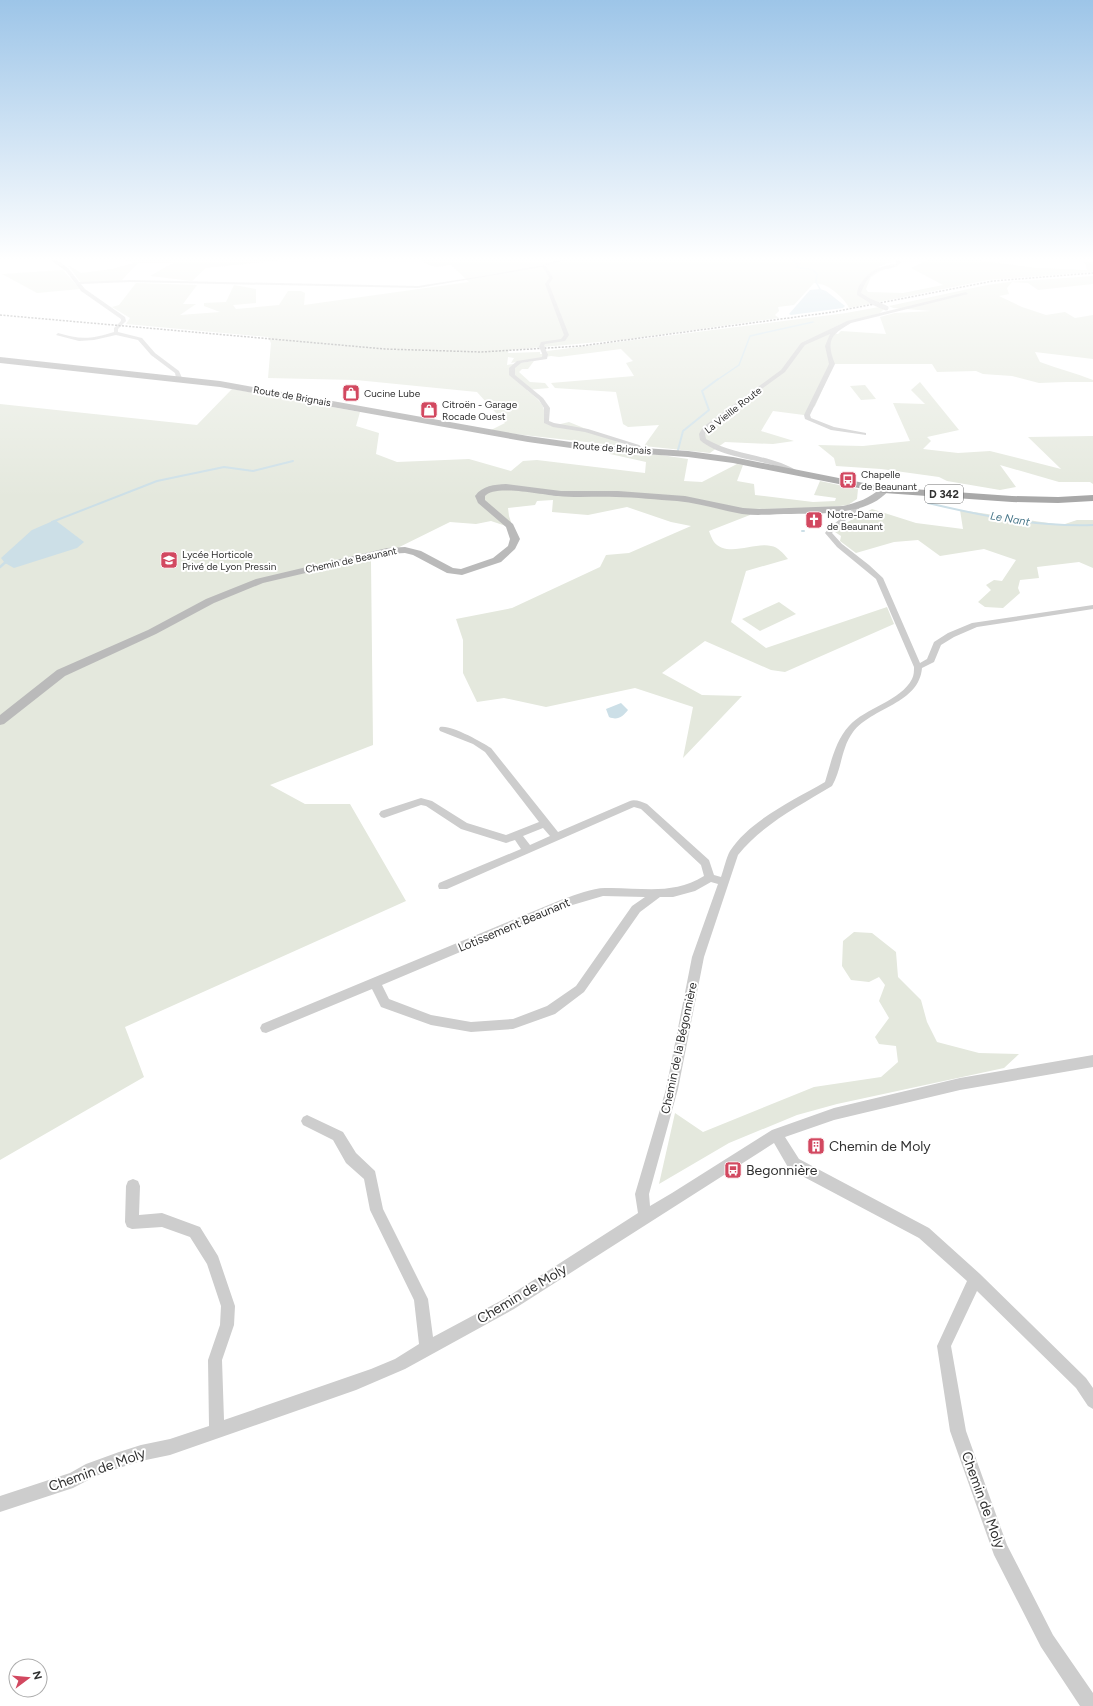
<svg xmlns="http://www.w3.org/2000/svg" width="1093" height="1706" viewBox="0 0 1093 1706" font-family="Figtree,sans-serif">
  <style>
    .green { fill: #e4e8dd }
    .water { fill: #ccdfe7 }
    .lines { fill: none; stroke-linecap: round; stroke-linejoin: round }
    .stream-far2 { stroke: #ccdfe7; stroke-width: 1.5 }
    .stream-far1 { stroke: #ccdfe7; stroke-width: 2 }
    .stream { stroke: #ccdfe7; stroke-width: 2.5 }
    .street { fill: #cdcdcd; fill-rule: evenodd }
    .secondary { fill: #bababa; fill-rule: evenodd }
    .primary { fill: #a8a8a8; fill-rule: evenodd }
    .rail { stroke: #858585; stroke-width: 1.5; stroke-dasharray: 2 1.5; stroke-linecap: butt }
    .street-bridge { stroke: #cdcdcd; stroke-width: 5 }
    .labels { text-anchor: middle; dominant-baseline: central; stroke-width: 4; stroke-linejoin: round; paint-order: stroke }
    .far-poi-label { font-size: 10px; fill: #303030; stroke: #fff; text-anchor: start }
    .far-street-label { font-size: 10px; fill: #303030; stroke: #fff }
    .shield { fill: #fff; stroke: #6e6e6e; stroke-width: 1 }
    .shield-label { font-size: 11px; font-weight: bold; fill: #303030 }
    .far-water-label { font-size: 11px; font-style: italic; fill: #477689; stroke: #fff }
    .street-label { font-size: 12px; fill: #303030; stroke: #fff }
    .near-poi-label { font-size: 14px; fill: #303030; stroke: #fff; text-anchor: start }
    .near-street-label { font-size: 14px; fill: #303030; stroke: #fff }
  </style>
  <rect width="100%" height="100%" fill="#fff"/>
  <!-- green -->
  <g class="green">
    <polygon points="122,259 294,259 206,268 192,281 150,276 173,263 138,263 121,281 81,283 68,265 81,273 112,269 133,263"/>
    <path d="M420,259H891L893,261L878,267L884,269L871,277L866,289L868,292L903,293L943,285L911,268L929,259H971L1036,268L1087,270L1084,260L1093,262V272L988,280L849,308C846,300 832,288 824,285C821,284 817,283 814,283L794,305L778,307L779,311L775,315L779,318L622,340L509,350L508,353L540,352V354H546L547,351L846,313L879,307L884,309L880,313L843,323L827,331L838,334L841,331L886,334L880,317L895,313L931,311L893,308L889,306L987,285L1009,282L1093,276V284L1038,290L1028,283L1012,282L1007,288L1009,294L999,296L1022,307L1046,315L1065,312L1075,318L1093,315V359L1035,352L1040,362C1058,369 1076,373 1093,380V382H1066L1039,383L1012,376L983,374L976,371L937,372L932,364H834L815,406L804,415L773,411L761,431L794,441L773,444L725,442L710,453L644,446L659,425L628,427L623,424L616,392L555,388L551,383L634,376L626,363L633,361L621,349L559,357L551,356L511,363L514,358L508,357L507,365L534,361L528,369H522L519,372L530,382L545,383L549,388L527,390C533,395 543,402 544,410C544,415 544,418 545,423L552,426L569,422L623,444L622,446L489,431L505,423L477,392L356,380L268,378L271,343L268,337L126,324L130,318L112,307L119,305L136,283L197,285L183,304H196L180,315L220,312L204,306V303L226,302L234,285L256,289V303L233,305L236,309L279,305L288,291H301L305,293L304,305L469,282L451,265C438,267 430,269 420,259Z"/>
    <polygon points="63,270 80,289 37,293 2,274"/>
    <polygon points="920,382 959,430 927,437 931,441 923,449 958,453 990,451 1061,469 1028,437 1093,436 1093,484 1090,482 1059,482 1000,465 1016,487 1000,490 947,481 939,477 881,469 836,466 834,458 818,445 863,446 910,441 893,403 925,404 911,390"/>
    <polygon points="865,385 876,399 861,400 850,386"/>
    <path d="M232,389L360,412L356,426L379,433L376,454L397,462L469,459L511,471L523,461L537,460L645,473L646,462L610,454L609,452L661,455L688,459L684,481L702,482L737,464L743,465L737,481L754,484L755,495L813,502L835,501L836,498L814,495L820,481L858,489L857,499L848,505L824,508L754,509L750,515L709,531C710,534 712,539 714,542C727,558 755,542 771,546C778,547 783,553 788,559L746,571L731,622L766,648L887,607L894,624L785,672L771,670L705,641L662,673L702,695L742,696L683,758L693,707L635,688L546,707L504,698L477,702L463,673V640L456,619L512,608L600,567L606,555L629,553L691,526L671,522L627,507L588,515L552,512L553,500L537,501L535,505L508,508L509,516L511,522L506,526L491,521L476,524L450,522L371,561L373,745L270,785L305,804H350L406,901L125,1027L144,1077L0,1160V404L197,425Z"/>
    <polygon points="872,509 916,523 963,529 960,510 1062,525 1077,520 1093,520 1093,568 1079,562 1037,567 1039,578 1020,580 1018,588 1020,593 1003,608 985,607 978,602 991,590 986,585 994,580 1002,581 1016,560 984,549 940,556 918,540 894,542 856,553 840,541 841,536 835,532 838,527"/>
    <polygon points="779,602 796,614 760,631 742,619"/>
    <polygon points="854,932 872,933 896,952 898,977 921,1000 927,1022 937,1042 979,1053 1019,1054 1004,1068 837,1104 797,1115 729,1143 659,1184 675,1113 703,1132 814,1087 881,1077 898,1062 896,1046 879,1044 875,1037 889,1018 879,1001 885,985 879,977 869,982 851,980 842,966 843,941"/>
  </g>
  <!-- water -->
  <g class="water">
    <polygon points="820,289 826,291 845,306 843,308 791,315 789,314 810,290"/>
    <polygon points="55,520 84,542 77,548 14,568 5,563 1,558 32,530"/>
    <path d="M621,703L628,710C623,716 618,721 609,717L606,709Z"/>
  </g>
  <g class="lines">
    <!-- stream-far2 -->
    <g class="stream-far2">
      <polyline points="797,259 794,262 800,264 796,267 813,270 817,274 816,282 820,289 818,292"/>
      <polyline points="717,380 739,365 750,336 813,322"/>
    </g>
    <!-- stream-far1 -->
    <g class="stream-far1">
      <polyline points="678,450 683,431 709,410 702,391 718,379"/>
      <path d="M928,503C983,516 1036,527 1093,525"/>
      <polyline points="52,522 157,481 224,467 253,471 293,461"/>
      <polyline points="802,531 804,531"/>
    </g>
    <!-- stream -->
    <polyline class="stream" points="0,567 8,560"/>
    <!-- street -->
    <g class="street">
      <path d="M49,259C62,259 72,272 79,282L130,280L418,286L489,275L542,265L561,259H568L546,266L553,278L549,284L569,335L565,341L545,344L542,349L539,347L541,342L561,339L564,335L545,284L549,278L545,270L542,267L418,288L130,282L81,284L85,289L125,317L126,321L118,329V332L142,338L155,353L179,371L182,378L179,380L176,378L175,373L151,355L138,340L116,335L94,340L79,341L56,335L58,333C80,340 92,339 114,332V328L121,321V319L81,291L66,271Z"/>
      <path d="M894,259H898L901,263C890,273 878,264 866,282C864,286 862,289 861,293L874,301V303H870L857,295C857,290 858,287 861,283C870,270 880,266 895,264L897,263Z"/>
      <path d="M966,292L968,294L851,323C830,335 826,341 835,364L810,415L811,418L834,427L866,433V435L831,430L805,419L804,415L829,364L825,346L830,334L805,345L785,372L707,429L705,434L706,439C735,456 771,454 799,472V474C792,475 783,468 776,466C754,459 717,456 700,440L699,434L703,427L781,370L801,343L847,321Z"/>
      <polygon points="543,353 548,354 547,359 521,363 515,368 515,375 543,398 550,408 549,421 554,423 588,429 639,445 645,450 645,452 641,452 635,447 585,432 553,427 544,423 544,408 539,400 509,375 509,368 517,361 542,357"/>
      <path d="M857,504L862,505C854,517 840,522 832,533L842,544L869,565L883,578L920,663L927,659L934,642L948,633L972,623L1093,605V609L977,627L954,637L941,645L934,662L922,668C919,704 872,707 853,732C841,748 842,769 832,786C799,806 763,824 738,855L704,957L678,1089L649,1194L650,1206L672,1193L772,1130L834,1108L960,1078L1093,1055V1067L960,1090L834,1120L785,1137L799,1159L929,1228L980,1274L1086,1378L1093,1388V1409L1088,1406L1076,1388L977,1291L951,1346L966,1431L1007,1545L1053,1635L1093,1693V1706H1080L1041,1647L994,1555L950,1431L937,1346L967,1281L919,1238L789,1169L774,1143L514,1309L405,1369L356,1390L170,1455L141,1461L119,1468L96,1476L73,1488L0,1512V1496L70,1473L86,1464L119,1452L141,1445L170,1439L209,1426L208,1360L220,1325L221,1306L207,1264L190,1237L162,1227L132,1229L127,1227L125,1222L126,1186L128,1181L133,1179L138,1181L140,1186L139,1215L162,1213L200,1227L218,1256L235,1306L234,1325L222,1360L224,1420L371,1369L395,1359L419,1344L414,1300L370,1210L364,1179L346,1163L333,1140L303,1125L301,1121L303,1117L307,1115L343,1132L356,1153L375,1171L383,1209L428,1299L433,1337L504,1299L638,1213L635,1194L666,1089L692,957L718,884L711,882L695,891L673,897H660L640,912L584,992L555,1014L513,1029L471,1032L431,1025L381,1007L372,989L266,1033L262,1032L260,1028L262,1024L563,899C576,895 592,888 605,888C641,887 671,896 704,876L701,865L641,809L634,807L447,889H439L438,886L439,883L521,849L515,840L506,843L461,829L426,806L421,805L384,818L381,817L379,814L381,811L421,798L432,801L467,823L506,835L539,822L485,752L473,744L440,731L439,729L440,727C450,724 482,742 491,748L558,832L630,801C635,799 642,802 647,804L709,860L714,875L721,877C724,869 726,858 730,851C750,820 794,800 825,782C831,763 835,741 849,726C865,708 901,701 912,679C914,675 914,671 914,667L876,579L837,547L825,533C834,521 848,516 857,504ZM543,828L550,836L530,845L523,836ZM603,896L645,897L632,906L576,986L547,1006L513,1019L471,1022L431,1015L389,999L382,985L569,906Z"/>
    </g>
    <!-- secondary -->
    <path class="secondary" d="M506,484L561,491H618L685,496L743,508L759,509L843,506C857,503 870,498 881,488H887L889,490C868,516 821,513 791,514C775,514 758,516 742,514C720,510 699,503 677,501C657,500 636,497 616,497C597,496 577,498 558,496C543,495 494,484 485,496V500L513,524L520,539L515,549L501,562L462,575L447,573L413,555L405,553L387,554L263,583L214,603L156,634L65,676L4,724L0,725V715L57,670L148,630L206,599L256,579L387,548L405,547L421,551L453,568L461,569L493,558L508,546L510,539L506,527L478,503L475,496C483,485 494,485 506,484Z"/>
    <!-- primary -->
    <polygon class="primary" points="0,357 220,381 528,436 585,444 688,451 733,457 884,487 1012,496 1058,497 1093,495 1093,501 1058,503 1012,502 884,493 733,463 688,457 585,450 528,442 220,387 0,363"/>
    <!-- rail -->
    <polyline class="rail" points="0,315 385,349 481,352 581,346 833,312 993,281 1093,273"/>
    <!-- street-bridge -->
    <g class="street-bridge">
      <polyline points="872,302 886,308"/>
      <polyline points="542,347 545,354"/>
    </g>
  </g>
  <!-- sky -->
  <linearGradient id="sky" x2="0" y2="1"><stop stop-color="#9dc5e8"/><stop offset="0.52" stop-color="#fff"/><stop offset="1" stop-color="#fff" stop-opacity="0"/></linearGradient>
  <rect width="1093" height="498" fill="url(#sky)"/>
  <!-- icons -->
  <defs>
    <symbol id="shop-square" viewBox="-11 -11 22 22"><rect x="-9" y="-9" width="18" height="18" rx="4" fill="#d24860" stroke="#fff"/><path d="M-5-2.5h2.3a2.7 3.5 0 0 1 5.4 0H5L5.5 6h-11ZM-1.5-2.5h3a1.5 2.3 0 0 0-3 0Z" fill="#fff"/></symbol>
    <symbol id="bus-square" viewBox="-11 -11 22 22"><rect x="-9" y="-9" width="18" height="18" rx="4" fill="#d24860" stroke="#fff"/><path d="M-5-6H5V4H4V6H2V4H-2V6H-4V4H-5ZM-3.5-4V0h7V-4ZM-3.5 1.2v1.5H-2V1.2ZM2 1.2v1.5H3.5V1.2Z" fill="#fff"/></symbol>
    <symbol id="church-square" viewBox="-11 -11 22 22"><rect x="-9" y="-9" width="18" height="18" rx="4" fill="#d24860" stroke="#fff"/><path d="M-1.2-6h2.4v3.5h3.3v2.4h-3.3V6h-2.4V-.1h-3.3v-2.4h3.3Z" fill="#fff"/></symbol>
    <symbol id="school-square" viewBox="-11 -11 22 22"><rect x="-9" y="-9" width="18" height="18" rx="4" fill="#d24860" stroke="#fff"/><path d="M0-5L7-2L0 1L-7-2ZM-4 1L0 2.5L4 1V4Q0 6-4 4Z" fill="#fff"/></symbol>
    <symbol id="building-square" viewBox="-11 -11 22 22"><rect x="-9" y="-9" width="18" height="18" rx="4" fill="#d24860" stroke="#fff"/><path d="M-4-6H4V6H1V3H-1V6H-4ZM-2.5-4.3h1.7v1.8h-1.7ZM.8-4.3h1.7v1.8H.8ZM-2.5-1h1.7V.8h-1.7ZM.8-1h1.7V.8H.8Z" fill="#fff"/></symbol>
  </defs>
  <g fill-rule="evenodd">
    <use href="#shop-square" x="341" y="383" width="20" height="20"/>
    <use href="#shop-square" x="419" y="400" width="20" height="20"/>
    <use href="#bus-square" x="838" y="470" width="20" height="20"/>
    <use href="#church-square" x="804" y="510" width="20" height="20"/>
    <use href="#school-square" x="159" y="550" width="20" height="20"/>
    <use href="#building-square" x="806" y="1136" width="20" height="20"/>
    <use href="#bus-square" x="723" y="1160" width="20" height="20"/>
  </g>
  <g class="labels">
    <!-- far-poi labels -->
    <g class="far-poi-label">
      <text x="364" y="393">Cucine Lube</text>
      <text x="442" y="404">Citroën - Garage<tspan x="442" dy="12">Rocade Ouest</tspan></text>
      <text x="861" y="474">Chapelle<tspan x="861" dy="12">de Beaunant</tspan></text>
      <text x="827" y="514">Notre-Dame<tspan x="827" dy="12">de Beaunant</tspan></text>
      <text x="182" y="554">Lycée Horticole<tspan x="182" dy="12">Privé de Lyon Pressin</tspan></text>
    </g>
    <!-- far-street labels -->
    <g class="far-street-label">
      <text transform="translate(292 396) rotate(10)">Route de Brignais</text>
      <text transform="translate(733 410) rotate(-38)">La Vieille Route</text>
      <text transform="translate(612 448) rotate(4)">Route de Brignais</text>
      <text transform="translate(351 560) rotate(-12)">Chemin de Beaunant</text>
    </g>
    <!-- shield labels -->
    <rect class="shield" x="925" y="485" width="38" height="18" rx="3"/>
    <g class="shield-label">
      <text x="944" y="494">D 342</text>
    </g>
    <!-- far-water labels -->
    <g class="far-water-label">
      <text transform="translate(1010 519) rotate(9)">Le Nant</text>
    </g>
    <!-- street labels -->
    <g class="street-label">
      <text transform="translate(514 925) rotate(-23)">Lotissement Beaunant</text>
      <text transform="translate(679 1048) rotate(-78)">Chemin de la Bégonnière</text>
    </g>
    <!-- near-poi labels -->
    <g class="near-poi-label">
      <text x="829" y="1146">Chemin de Moly</text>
      <text x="746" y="1170">Begonnière</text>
    </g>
    <!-- near-street labels -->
    <g class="near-street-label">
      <text transform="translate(522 1294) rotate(-31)">Chemin de Moly</text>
      <text transform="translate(97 1470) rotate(-20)">Chemin de Moly</text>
      <text transform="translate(983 1500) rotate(70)">Chemin de Moly</text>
    </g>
  </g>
  <!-- north arrow -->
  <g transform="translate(28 1678) rotate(74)"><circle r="19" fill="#ffffff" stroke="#acacac"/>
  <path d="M0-3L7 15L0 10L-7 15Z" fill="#d24860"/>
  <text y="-6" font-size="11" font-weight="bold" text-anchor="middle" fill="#303030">N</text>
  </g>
</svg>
